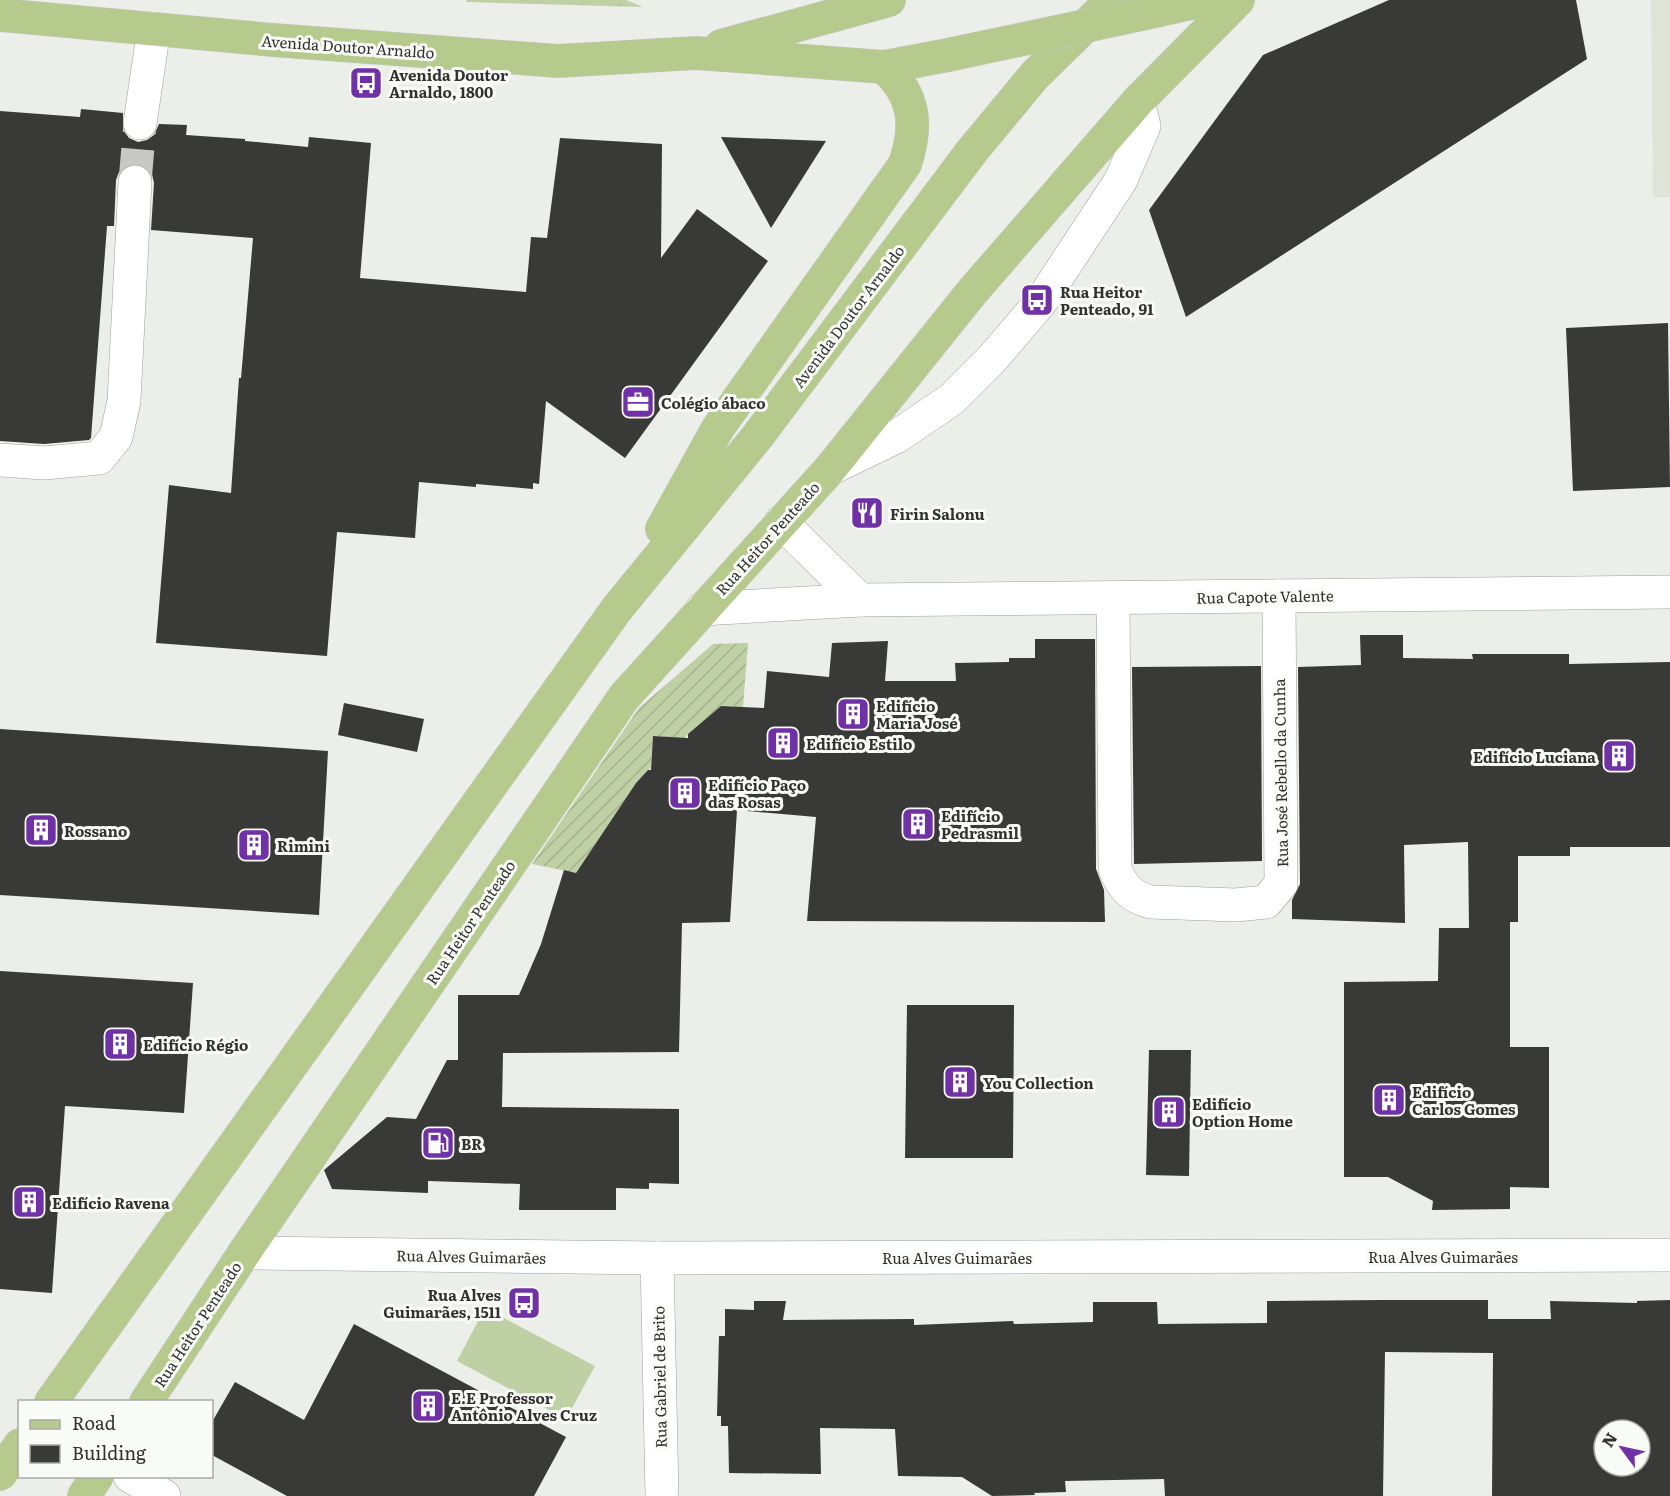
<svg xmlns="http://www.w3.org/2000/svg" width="1670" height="1496" viewBox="0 0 1670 1496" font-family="Literata,serif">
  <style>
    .built { fill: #dfe3d8 }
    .park { fill: url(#park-tufts) }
    .garden { fill: url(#garden-furrows) }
    .pitch { fill: #bfd0a5 }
    .building { fill: #393a37; fill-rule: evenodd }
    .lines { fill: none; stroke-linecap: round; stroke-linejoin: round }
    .minor-tunnel { stroke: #c7c8c4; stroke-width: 33; stroke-dasharray: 33 16; stroke-linecap: butt }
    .minor-casing { stroke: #9d9f9b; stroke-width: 34 }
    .major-casing { stroke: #c9cac9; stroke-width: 34 }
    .minor { stroke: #fff; stroke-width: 33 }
    .major { stroke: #b6ca8e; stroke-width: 33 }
    .major-bridge-casing { stroke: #c9cac9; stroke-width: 34; stroke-linecap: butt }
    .major-bridge { stroke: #b6ca8e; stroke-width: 33 }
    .labels { text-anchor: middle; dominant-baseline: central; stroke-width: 6; stroke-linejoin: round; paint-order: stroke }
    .street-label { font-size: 15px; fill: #313230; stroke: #f9fbf7 }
    .poi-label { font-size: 15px; font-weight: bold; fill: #313230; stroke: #f9fbf7; text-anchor: start }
  </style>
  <defs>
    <pattern id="park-tufts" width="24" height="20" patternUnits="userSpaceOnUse" patternTransform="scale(1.5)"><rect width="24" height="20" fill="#bfd0a5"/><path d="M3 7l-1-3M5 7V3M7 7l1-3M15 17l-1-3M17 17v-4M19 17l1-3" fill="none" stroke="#a5b38e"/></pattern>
    <pattern id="garden-furrows" width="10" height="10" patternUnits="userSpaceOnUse" patternTransform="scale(1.5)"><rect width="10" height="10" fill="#bfd0a5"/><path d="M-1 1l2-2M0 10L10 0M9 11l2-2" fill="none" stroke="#a5b38e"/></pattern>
  </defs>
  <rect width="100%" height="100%" fill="#eceee9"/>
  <!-- built -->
  <polygon class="built" points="1651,0 1670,0 1670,197 1653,197"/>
  <!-- park -->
  <polygon class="park" points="467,0 626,0 643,7 466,2"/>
  <!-- garden -->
  <polygon class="garden" points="748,643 743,707 721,706 684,738 653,736 651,767 636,783 576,873 532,864 639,708 713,644"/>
  <!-- pitch -->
  <polygon class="pitch" points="485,1308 595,1366 566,1419 457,1361"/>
  <!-- building -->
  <g class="building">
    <polygon points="1389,0 1576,0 1587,59 1186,317 1149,210 1263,55"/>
    <polygon points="81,109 123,113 123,130 129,138 138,142 147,140 154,135 159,124 187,125 186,135 245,139 245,141 308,147 309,137 371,143 360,278 526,292 531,237 547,238 560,138 662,144 661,258 697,209 768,261 625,458 546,401 539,484 533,483 533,489 476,484 476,487 419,482 415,538 337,532 327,656 156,643 169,485 231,493 239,378 241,378 253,238 151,230 154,183 152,174 146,167 137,163 126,166 119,172 116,180 114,226 107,226 91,438 89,440 44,444 0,441 0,111 80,117"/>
    <polygon points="721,137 826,141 771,228"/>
    <polygon points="1668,323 1670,487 1573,491 1566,328"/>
    <polygon points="1360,635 1403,635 1403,658 1473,659 1472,654 1569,654 1569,664 1670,662 1670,847 1570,847 1570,856 1518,856 1518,922 1510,922 1510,1047 1549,1047 1549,1188 1510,1187 1510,1209 1432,1210 1433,1201 1388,1177 1344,1177 1344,982 1438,981 1439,928 1469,928 1468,842 1404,845 1405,923 1292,919 1292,900 1300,884 1298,667 1361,665"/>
    <polygon points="1035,639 1095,639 1096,869 1104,890 1105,922 807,921 816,817 737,810 730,922 682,923 679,1052 503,1053 502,1107 679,1109 679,1184 649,1183 649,1189 616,1188 616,1210 519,1210 520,1184 428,1181 428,1193 332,1189 324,1170 387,1117 416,1119 447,1060 458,1060 458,995 519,995 541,944 564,870 576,873 636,783 648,770 651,770 653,736 688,738 688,734 721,706 764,708 767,671 829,677 832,643 888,641 885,681 956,681 955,663 1009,662 1009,658 1035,658"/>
    <polygon points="1261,666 1262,861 1134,864 1132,667"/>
    <polygon points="344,703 424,719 417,752 338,735"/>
    <polygon points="0,729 328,751 319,915 0,895"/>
    <polygon points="0,971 193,983 184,1113 65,1106 52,1293 0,1289"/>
    <polygon points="907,1005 1014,1005 1013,1158 905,1158"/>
    <polygon points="1149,1050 1191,1050 1189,1176 1146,1175"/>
    <path d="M1382,1300H1488V1319H1551L1550,1301L1637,1303V1301L1670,1300V1496H1492L1493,1353L1385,1352L1383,1496H1165L1164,1479L1065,1481L1066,1492L1034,1493L1035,1495L992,1496L962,1477L898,1476L895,1429L820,1428L821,1474L729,1473L728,1426H721V1416H717L719,1336H725V1309L754,1310V1301H786L783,1320L914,1319V1325L1013,1321L1014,1324L1093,1322V1302H1157L1158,1324L1267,1323V1301ZM1604,1430H1640V1466H1604Z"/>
    <polygon points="354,1324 566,1437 534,1496 287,1496 212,1455 212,1422 235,1382 304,1420"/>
  </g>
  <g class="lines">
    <!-- minor-tunnel -->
    <polyline class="minor-tunnel" points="135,182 140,123"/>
    <defs>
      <g id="minor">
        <polyline points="140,123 154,29"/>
        <polyline points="0,460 44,463 99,458 116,437 124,401 135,182"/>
        <polyline points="830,469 896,437 952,399 991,360 1040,303 1121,180 1144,126 1138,101"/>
        <polyline points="781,522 860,600"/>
        <path d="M1113,598L1115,869C1123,888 1131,897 1151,902L1236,905L1266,902L1281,884L1279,596"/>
        <polyline points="702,609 860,600 1670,592"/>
        <polyline points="244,1253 657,1258 1670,1255"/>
        <polyline points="657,1258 662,1496"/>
        <polyline points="130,1476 164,1496"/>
      </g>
      <g id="major">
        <polyline points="1160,10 1206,0"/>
        <polyline points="0,15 273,40 558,61 696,53 884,67 948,55"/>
        <polyline points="721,46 889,0"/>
        <path d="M662,529L718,428L905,164C918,125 915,95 884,67"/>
        <polyline points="51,1402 616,610 757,437 972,151 1035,75 1112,0"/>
        <polyline points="146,1402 244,1253 624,697 830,469 972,292 1138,101 1238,0"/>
        <polyline points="0,1474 20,1445"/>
        <polyline points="84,1496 97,1476"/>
      </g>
    </defs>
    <!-- minor casing -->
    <use href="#minor" class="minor-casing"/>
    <!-- major casing -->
    <use href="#major" class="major-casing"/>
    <!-- minor -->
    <use href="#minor" class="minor"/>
    <!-- major -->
    <use href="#major" class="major"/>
    <defs>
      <polyline id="major-bridge" points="948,55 1160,10"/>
    </defs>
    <!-- major-bridge casing -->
    <use href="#major-bridge" class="major-bridge-casing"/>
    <!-- major-bridge -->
    <use href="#major-bridge" class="major-bridge"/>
  </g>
  <!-- icons -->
  <defs>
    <symbol id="bus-square" viewBox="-11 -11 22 22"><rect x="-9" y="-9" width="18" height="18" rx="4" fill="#7131a6" stroke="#f9fbf7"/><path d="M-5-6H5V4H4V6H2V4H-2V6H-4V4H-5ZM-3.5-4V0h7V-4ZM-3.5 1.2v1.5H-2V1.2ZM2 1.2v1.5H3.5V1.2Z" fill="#fff"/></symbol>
    <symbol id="office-square" viewBox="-11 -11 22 22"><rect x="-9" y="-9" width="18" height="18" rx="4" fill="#7131a6" stroke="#f9fbf7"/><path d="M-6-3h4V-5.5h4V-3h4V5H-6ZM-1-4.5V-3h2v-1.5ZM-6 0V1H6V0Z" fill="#fff"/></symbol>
    <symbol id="restaurant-square" viewBox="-11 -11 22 22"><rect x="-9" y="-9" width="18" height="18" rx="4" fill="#7131a6" stroke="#f9fbf7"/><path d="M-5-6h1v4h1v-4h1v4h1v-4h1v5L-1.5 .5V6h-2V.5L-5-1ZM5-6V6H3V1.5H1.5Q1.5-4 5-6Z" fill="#fff"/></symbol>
    <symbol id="building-square" viewBox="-11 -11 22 22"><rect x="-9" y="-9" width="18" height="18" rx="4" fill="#7131a6" stroke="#f9fbf7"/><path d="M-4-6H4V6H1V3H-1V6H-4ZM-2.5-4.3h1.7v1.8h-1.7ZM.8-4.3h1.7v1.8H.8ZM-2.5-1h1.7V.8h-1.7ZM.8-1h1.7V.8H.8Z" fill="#fff"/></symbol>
    <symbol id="fuel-square" viewBox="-11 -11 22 22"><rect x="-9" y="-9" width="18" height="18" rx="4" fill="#7131a6" stroke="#f9fbf7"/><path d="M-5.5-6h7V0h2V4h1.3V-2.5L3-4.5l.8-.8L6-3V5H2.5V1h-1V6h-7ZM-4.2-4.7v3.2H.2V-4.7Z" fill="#fff"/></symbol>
  </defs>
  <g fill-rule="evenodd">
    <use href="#bus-square" x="347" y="64" width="38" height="38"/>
    <use href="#bus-square" x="1018" y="281" width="38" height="38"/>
    <use href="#office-square" x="619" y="383" width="38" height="38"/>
    <use href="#restaurant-square" x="848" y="494" width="38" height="38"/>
    <use href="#building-square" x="834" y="695" width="38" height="38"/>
    <use href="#building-square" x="764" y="724" width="38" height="38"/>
    <use href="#building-square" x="1600" y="737" width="38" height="38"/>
    <use href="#building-square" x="666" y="774" width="38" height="38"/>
    <use href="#building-square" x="899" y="805" width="38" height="38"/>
    <use href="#building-square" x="22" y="811" width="38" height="38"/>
    <use href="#building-square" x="235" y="826" width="38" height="38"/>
    <use href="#building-square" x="101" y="1025" width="38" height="38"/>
    <use href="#building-square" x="941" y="1063" width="38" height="38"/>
    <use href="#building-square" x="1370" y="1081" width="38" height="38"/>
    <use href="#building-square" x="1150" y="1093" width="38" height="38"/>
    <use href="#fuel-square" x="419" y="1124" width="38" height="38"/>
    <use href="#building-square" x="10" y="1183" width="38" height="38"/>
    <use href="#bus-square" x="505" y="1284" width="38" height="38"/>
    <use href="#building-square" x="409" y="1387" width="38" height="38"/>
  </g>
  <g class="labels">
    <!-- street labels -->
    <g class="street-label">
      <text transform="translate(348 46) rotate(4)">Avenida Doutor Arnaldo</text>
      <text transform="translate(848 316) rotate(-53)">Avenida Doutor Arnaldo</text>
      <text transform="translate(767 538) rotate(-48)">Rua Heitor Penteado</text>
      <text transform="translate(1265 596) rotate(-1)">Rua Capote Valente</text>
      <text transform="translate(1280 773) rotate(-91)">Rua José Rebello da Cunha</text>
      <text transform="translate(470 922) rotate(-56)">Rua Heitor Penteado</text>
      <text transform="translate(471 1256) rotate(1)">Rua Alves Guimarães</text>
      <text x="1443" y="1256">Rua Alves Guimarães</text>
      <text x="957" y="1257">Rua Alves Guimarães</text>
      <text transform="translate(197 1324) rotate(-57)">Rua Heitor Penteado</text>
      <text transform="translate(659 1377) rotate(-91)">Rua Gabriel de Brito</text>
    </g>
    <!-- poi labels -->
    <g class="poi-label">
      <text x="389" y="74">Avenida Doutor<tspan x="389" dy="17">Arnaldo, 1800</tspan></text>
      <text x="1060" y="291">Rua Heitor<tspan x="1060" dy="17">Penteado, 91</tspan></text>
      <text x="661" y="402">Colégio ábaco</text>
      <text x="890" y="513">Firin Salonu</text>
      <text x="876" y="705">Edifício<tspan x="876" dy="17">Maria José</tspan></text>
      <text x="806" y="743">Edifício Estilo</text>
      <text x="1596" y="756" text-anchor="end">Edifício Luciana</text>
      <text x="708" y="784">Edifício Paço<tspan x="708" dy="17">das Rosas</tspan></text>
      <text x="941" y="815">Edifício<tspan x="941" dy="17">Pedrasmil</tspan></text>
      <text x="64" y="830">Rossano</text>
      <text x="277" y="845">Rimini</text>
      <text x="143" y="1044">Edifício Régio</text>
      <text x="983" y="1082">You Collection</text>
      <text x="1412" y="1091">Edifício<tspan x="1412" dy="17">Carlos Gomes</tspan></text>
      <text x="1192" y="1103">Edifício<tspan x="1192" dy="17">Option Home</tspan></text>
      <text x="461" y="1143">BR</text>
      <text x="52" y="1202">Edifício Ravena</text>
      <text x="501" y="1294" text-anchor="end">Rua Alves<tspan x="501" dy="17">Guimarães, 1511</tspan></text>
      <text x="451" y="1397">E.E Professor<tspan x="451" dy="17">Antônio Alves Cruz</tspan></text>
    </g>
  </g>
  <!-- legend -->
  <rect x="18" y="1400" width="195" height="78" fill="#f9fbf7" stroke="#a9aba7" stroke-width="1.5"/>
  <rect x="30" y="1420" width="30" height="9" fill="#b6ca8e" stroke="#a9aba7" stroke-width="1.5"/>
  <text x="72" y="1430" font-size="18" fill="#313230">Road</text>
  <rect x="30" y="1445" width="30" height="18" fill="#393a37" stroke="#a9aba7" stroke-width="1.5"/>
  <text x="72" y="1460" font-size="18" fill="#313230">Building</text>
  <!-- north arrow -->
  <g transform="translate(1622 1448) rotate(303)"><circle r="28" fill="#f9fbf7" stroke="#a9aba7" stroke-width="1.5"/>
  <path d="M0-4.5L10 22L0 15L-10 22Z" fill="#7131a6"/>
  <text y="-9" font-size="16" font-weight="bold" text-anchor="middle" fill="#313230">N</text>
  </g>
</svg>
